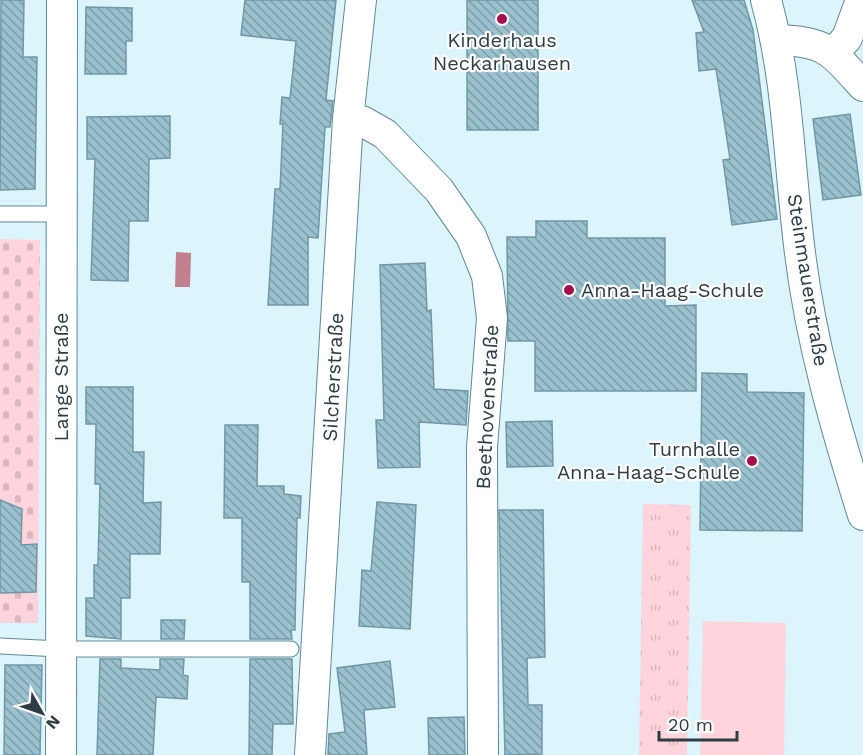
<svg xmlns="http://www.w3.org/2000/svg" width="863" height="755" viewBox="0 0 863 755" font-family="'Work Sans',sans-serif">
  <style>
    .grass { fill: #ffd4dc }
    .cemetery { fill: url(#cemetery-stones) }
    .park { fill: url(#park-tufts) }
    .water { fill: #c27f8d }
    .building { fill: url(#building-back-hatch); stroke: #7198a5; stroke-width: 1.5 }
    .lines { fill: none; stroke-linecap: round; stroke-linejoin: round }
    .lane-casing { stroke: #628895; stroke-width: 17 }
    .street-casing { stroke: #628895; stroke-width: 32 }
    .lane { stroke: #fff; stroke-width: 15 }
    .street { stroke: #fff; stroke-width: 30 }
    .poi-dot { fill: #a5104c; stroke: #fcfcfc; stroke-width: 2 }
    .labels { text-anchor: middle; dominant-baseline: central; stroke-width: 4.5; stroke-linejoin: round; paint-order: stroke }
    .poi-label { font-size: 20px; fill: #2d3d43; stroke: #fcfcfc }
    .street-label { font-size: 20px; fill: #2d3d43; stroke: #fcfcfc }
  </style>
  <defs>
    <pattern id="cemetery-stones" width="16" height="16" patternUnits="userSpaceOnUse" patternTransform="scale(1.5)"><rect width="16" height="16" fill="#ffd4dc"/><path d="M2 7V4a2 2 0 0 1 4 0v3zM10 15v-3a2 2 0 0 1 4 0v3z" fill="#dbb7be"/></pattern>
    <pattern id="park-tufts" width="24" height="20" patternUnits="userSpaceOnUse" patternTransform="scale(1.5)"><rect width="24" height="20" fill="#ffd4dc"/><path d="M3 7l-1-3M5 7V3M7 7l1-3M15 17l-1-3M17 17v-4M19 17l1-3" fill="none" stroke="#dbb7be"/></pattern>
    <pattern id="building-back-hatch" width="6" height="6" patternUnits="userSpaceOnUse" patternTransform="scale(1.5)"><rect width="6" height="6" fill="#99c1ce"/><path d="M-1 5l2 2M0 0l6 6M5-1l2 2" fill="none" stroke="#7d9ea9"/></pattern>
  </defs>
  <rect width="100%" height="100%" fill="#dcf4fc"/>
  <!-- grass -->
  <polygon class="grass" points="703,621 786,623 784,755 700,755"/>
  <!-- cemetery -->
  <polygon class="cemetery" points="0,239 40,240 38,623 0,623"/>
  <!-- park -->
  <polygon class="park" points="643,504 691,505 687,755 639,755"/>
  <!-- water -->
  <polygon class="water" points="176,252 191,253 190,287 175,287"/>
  <!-- building -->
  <g class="building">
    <polygon points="1,0 24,0 23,57 37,57 35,189 0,190"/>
    <polygon points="245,0 336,0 326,100 333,101 330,127 325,127 318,238 308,237 308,305 268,305 275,189 280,189 283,124 280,124 282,97 290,98 296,41 241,35"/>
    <rect x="467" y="0" width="71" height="130"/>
    <polygon points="692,0 744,0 753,30 777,219 732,225 723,160 730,159 716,69 699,71 696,33 704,32"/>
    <polygon points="86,7 132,8 132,41 126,41 126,74 85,74"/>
    <polygon points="850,114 861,195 823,200 813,119"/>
    <polygon points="170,116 170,158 149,159 148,221 129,221 128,281 91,280 95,159 87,159 87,117"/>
    <polygon points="536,221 587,221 587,238 665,238 665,306 696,305 696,391 535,391 535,341 508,341 507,237 536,237"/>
    <polygon points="425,263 427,311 431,310 434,389 468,391 466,425 419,422 420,467 378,468 376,420 384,420 380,265"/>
    <polygon points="702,373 747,374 747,392 804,393 802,531 700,530"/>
    <polygon points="86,387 133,387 133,452 144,452 143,503 161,502 160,554 130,554 130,598 121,598 121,639 86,636 86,598 94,598 94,565 98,565 100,484 95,484 96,424 86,424"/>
    <polygon points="552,421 553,466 507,467 506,422"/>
    <polygon points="225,425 258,425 257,486 284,486 284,494 301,496 300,518 297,518 295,630 291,630 292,639 250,639 250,582 242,582 242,518 224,518"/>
    <polygon points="0,500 22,509 21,545 37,544 36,592 0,593"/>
    <polygon points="377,502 416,505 410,629 359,626 362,570 371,571"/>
    <polygon points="499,510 543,510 545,657 527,658 528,705 542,705 542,754 505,755"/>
    <polygon points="161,620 185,620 184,639 161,639"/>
    <polygon points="100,659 121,659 121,668 160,670 160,659 184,659 183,675 188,676 187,699 156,697 153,755 97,755"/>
    <polygon points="250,659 292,659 293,724 273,724 272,755 249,755"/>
    <polygon points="390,661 395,707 364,710 367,755 328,755 329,734 345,732 337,668"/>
    <polygon points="5,665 42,665 40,755 4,755"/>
    <polygon points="464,717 465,755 429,755 428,718"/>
  </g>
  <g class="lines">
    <defs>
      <g id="lane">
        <polyline points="0,214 60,214"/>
        <polyline points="0,646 60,649 291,649"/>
      </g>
      <g id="street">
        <path d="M766,0C789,83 789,168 800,253C811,343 836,429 863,515"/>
        <path d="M777,40C826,41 831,51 863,86"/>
        <polyline points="833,53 847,38 861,0"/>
        <polyline points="348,119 362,121 385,134 439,190 471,236 487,276 492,318 482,447 483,755"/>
        <polyline points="61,755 62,0"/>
        <polyline points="310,755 348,119 361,0"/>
      </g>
    </defs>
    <!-- lane casing -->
    <use href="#lane" class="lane-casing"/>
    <!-- street casing -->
    <use href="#street" class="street-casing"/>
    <!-- lane -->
    <use href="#lane" class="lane"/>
    <!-- street -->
    <use href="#street" class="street"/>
  </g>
  <!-- markers -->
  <g class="poi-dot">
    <circle cx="502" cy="19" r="6"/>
    <circle cx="569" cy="290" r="6"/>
    <circle cx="752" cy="461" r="6"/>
  </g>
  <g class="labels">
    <!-- poi labels -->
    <g class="poi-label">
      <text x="502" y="40">Kinderhaus<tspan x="502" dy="23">Neckarhausen</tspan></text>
      <text x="581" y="290" text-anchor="start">Anna-Haag-Schule</text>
      <text x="740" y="449" text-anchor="end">Turnhalle<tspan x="740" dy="23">Anna-Haag-Schule</tspan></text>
    </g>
    <!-- street labels -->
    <g class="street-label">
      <text transform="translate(808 280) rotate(81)">Steinmauerstraße</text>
      <text transform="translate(61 377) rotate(-90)">Lange Straße</text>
      <text transform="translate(333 377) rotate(-87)">Silcherstraße</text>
      <text transform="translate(487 407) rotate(-87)">Beethovenstraße</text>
    </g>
  </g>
  <!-- north arrow -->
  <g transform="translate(42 713) rotate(130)" stroke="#fcfcfc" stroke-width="4.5" paint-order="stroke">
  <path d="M0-4.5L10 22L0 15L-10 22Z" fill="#2d3d43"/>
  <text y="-9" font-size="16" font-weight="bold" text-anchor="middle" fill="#2d3d43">N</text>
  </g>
  <!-- scale -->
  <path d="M659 731v9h78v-9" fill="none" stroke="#2d3d43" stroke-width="3"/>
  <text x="668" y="731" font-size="18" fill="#2d3d43" stroke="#fcfcfc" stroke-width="4.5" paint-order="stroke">20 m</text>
</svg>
